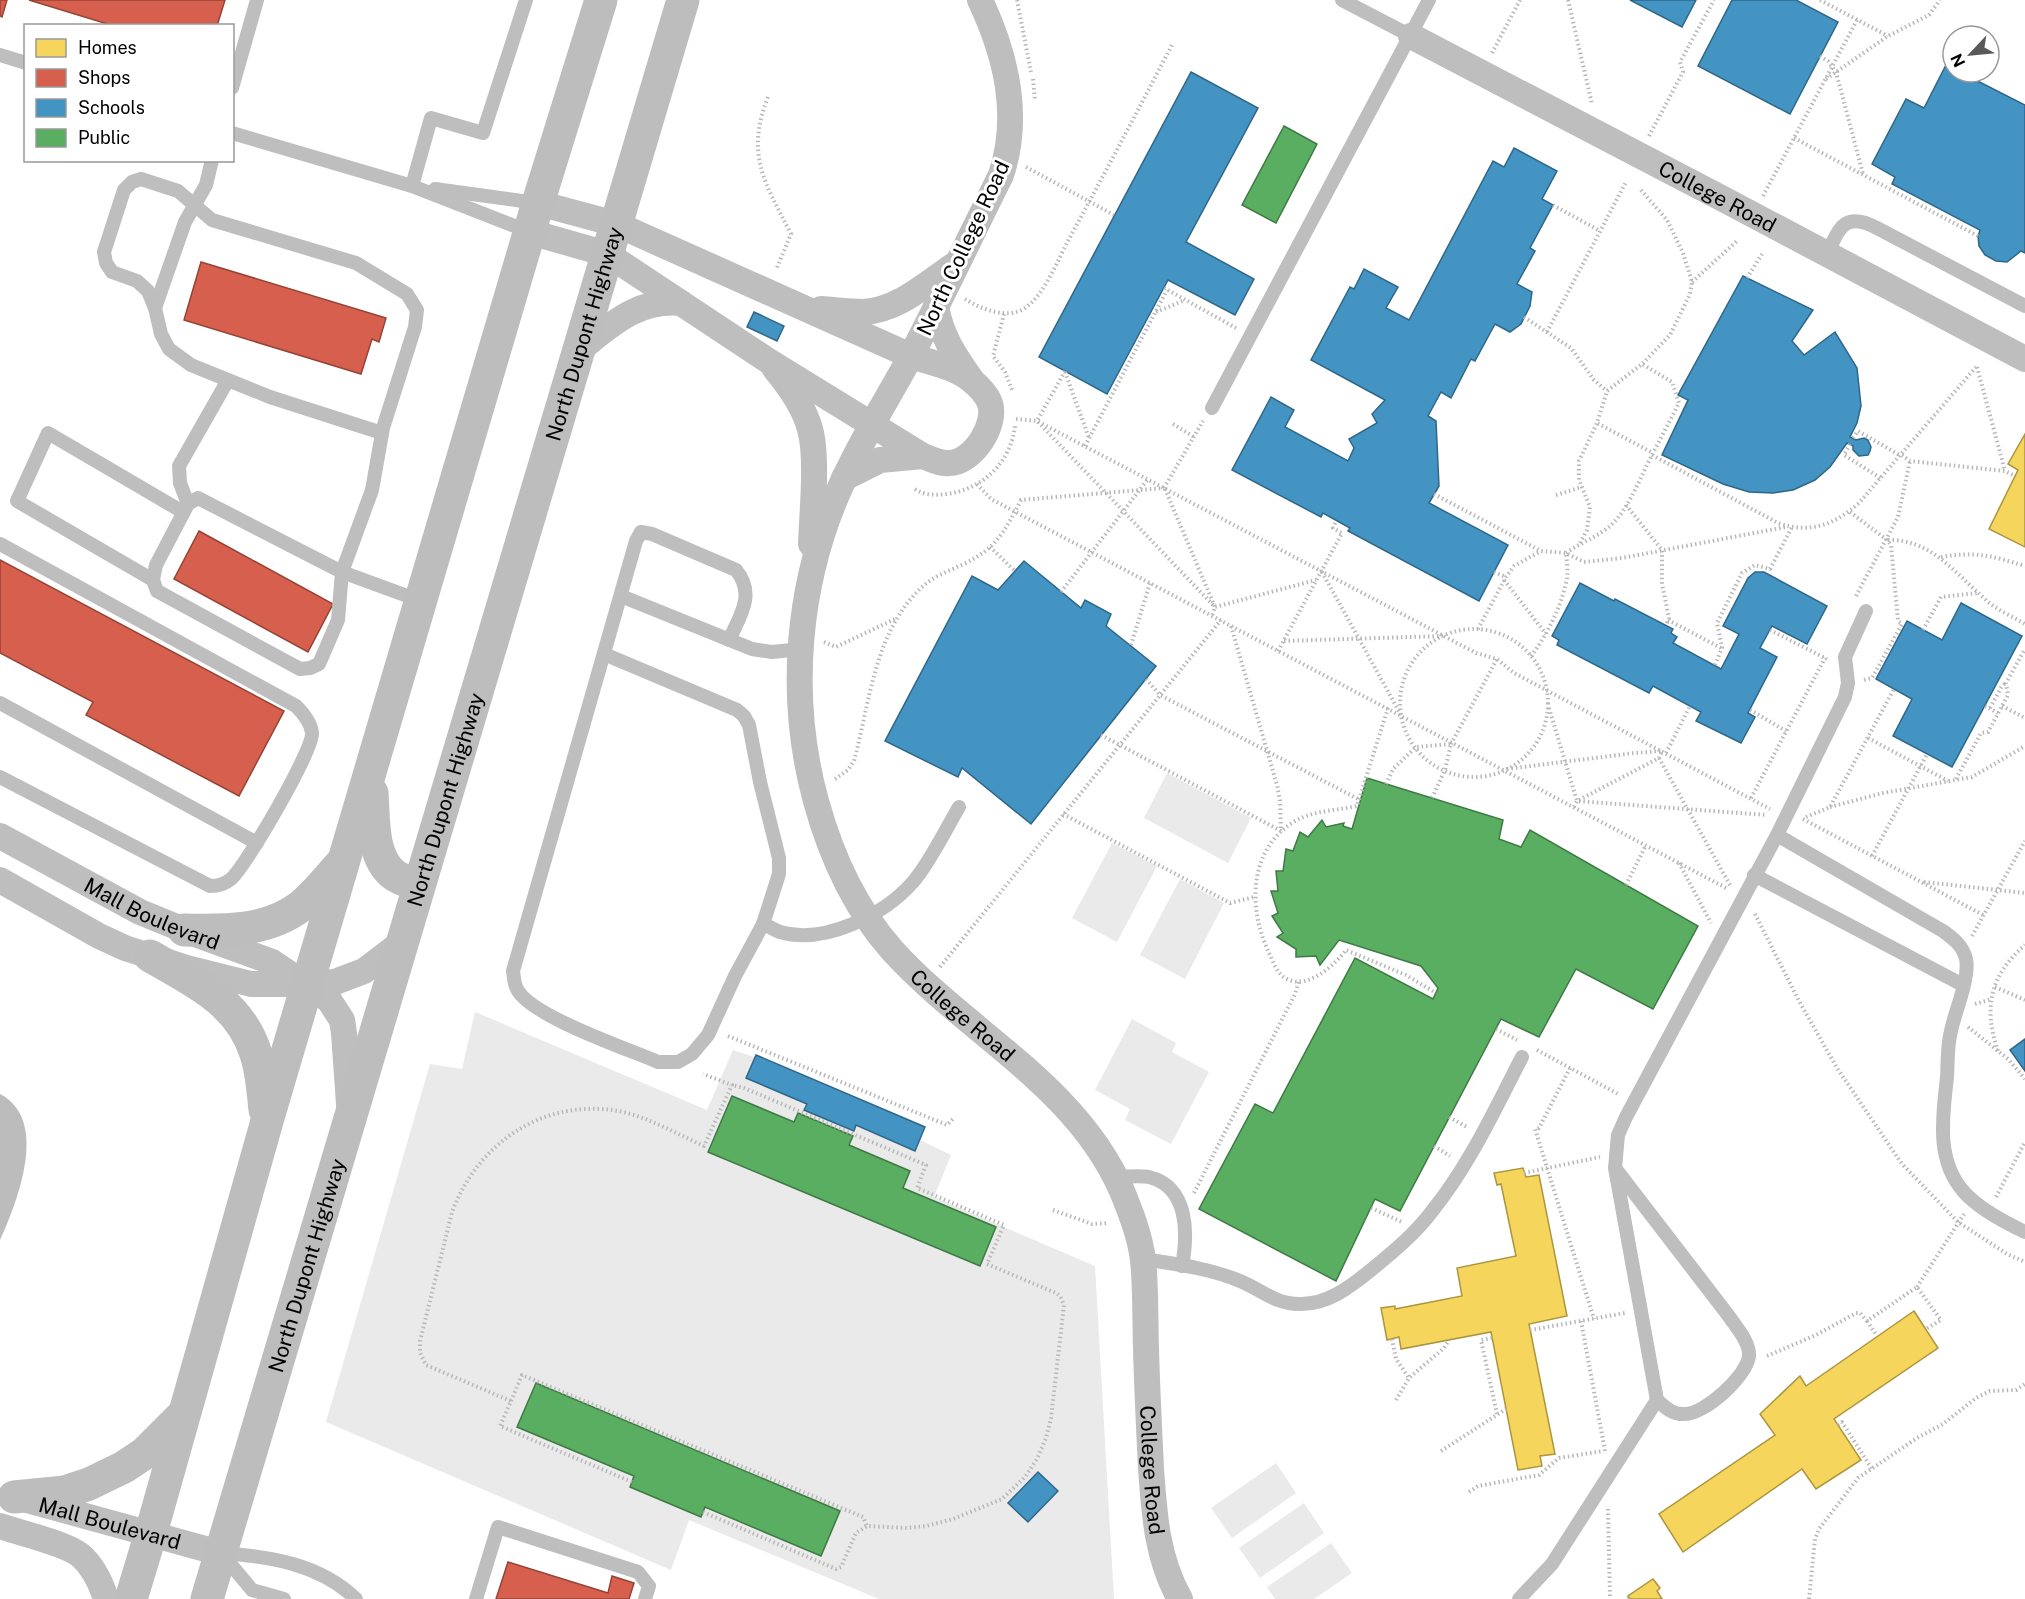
<svg xmlns="http://www.w3.org/2000/svg" width="2025" height="1599" viewBox="0 0 2025 1599" font-family="'Public Sans',sans-serif">
  <style>
    .green { fill: #eaeaea }
    .water { fill: #bcbcbc }
    .homes { fill: #f6d55c; stroke: #ac9540; stroke-width: 1.5 }
    .shops { fill: #d6604d; stroke: #964336; stroke-width: 1.5 }
    .schools { fill: #4393c3; stroke: #2f6788; stroke-width: 1.5 }
    .public { fill: #5aae61; stroke: #3f7a44; stroke-width: 1.5 }
    .lines { fill: none; stroke-linecap: round; stroke-linejoin: round }
    .path { stroke: #b8b8b8; stroke-width: 4; stroke-dasharray: 1.5 3; stroke-linecap: butt }
    .service { stroke: #bebebe; stroke-width: 14 }
    .minor { stroke: #bebebe; stroke-width: 26 }
    .trunk { stroke: #bdbdbd; stroke-width: 33 }
    .labels { text-anchor: middle; dominant-baseline: central; stroke-width: 6; stroke-linejoin: round; paint-order: stroke }
    .street-label { font-size: 21px; fill: #000; stroke: #fff }
  </style>
  <rect width="100%" height="100%" fill="#fff"/>
  <!-- green -->
  <g class="green">
    <polygon points="1167,773 1251,818 1228,863 1144,818"/>
    <polygon points="1112,843 1157,866 1117,942 1072,918"/>
    <polygon points="1180,879 1224,903 1185,979 1140,955"/>
    <polygon points="475,1012 707,1110 733,1050 754,1057 756,1055 925,1127 920,1140 951,1155 934,1197 1095,1266 1114,1599 879,1599 689,1520 671,1570 326,1422 430,1064 462,1069"/>
    <polygon points="1132,1019 1176,1043 1172,1052 1209,1072 1171,1144 1125,1120 1130,1109 1095,1090"/>
    <polygon points="1276,1463 1296,1493 1232,1538 1211,1508"/>
    <polygon points="1304,1503 1324,1533 1260,1578 1239,1548"/>
    <polygon points="1331,1543 1352,1573 1314,1599 1275,1599 1267,1587"/>
  </g>
  <!-- water -->
  <path class="water" d="M0,1094C50,1120 17,1202 0,1240Z"/>
  <!-- homes -->
  <g class="homes">
    <polygon points="2025,434 2025,547 1989,529 2018,470 2008,464"/>
    <polygon points="1523,1168 1526,1177 1539,1175 1567,1316 1529,1324 1555,1454 1540,1456 1542,1466 1518,1470 1491,1332 1401,1349 1399,1337 1387,1340 1381,1308 1395,1306 1395,1309 1462,1296 1457,1268 1516,1256 1501,1184 1497,1185 1494,1173"/>
    <polygon points="1914,1311 1938,1348 1834,1419 1861,1460 1816,1489 1802,1469 1683,1552 1659,1514 1775,1435 1760,1414 1800,1376 1806,1386"/>
    <polygon points="1653,1579 1660,1588 1657,1591 1662,1599 1630,1599 1628,1596"/>
  </g>
  <!-- shops -->
  <g class="shops">
    <polygon points="0,0 7,0 2,17 0,16"/>
    <polygon points="29,0 225,0 217,26 114,26"/>
    <polygon points="201,262 386,318 379,342 372,339 361,374 184,320"/>
    <polygon points="199,531 333,604 308,652 174,579"/>
    <polygon points="0,560 284,711 239,796 86,715 93,702 0,653"/>
    <polygon points="508,1562 608,1593 612,1576 634,1583 629,1599 496,1599"/>
  </g>
  <!-- schools -->
  <g class="schools">
    <polygon points="1630,0 1696,0 1682,27"/>
    <polygon points="1732,0 1796,0 1838,22 1790,114 1698,66"/>
    <polygon points="1946,65 1953,68 1953,72 1960,72 2025,105 2025,253 2021,251 2007,262 1996,261 1985,255 1979,246 1978,236 1980,230 1892,184 1895,177 1872,164 1906,99 1924,108"/>
    <polygon points="1191,72 1258,108 1186,242 1254,279 1235,315 1168,280 1107,394 1039,357"/>
    <polygon points="1514,148 1557,171 1542,199 1553,205 1530,248 1535,251 1517,284 1532,292 1530,306 1521,324 1510,332 1495,324 1475,361 1471,359 1451,398 1441,392 1428,416 1436,421 1439,486 1429,503 1508,545 1479,601 1348,531 1350,528 1323,513 1321,517 1232,470 1271,397 1294,410 1285,427 1348,461 1354,448 1349,439 1377,423 1372,414 1385,400 1311,360 1350,287 1354,289 1364,269 1398,287 1386,308 1409,320 1493,161 1504,167"/>
    <polygon points="1743,276 1813,310 1792,341 1804,355 1835,332 1857,368 1861,406 1857,423 1850,437 1856,440 1864,438 1868,440 1871,447 1870,451 1868,455 1859,456 1853,450 1853,446 1847,443 1830,467 1815,480 1793,490 1773,493 1749,492 1723,484 1662,455 1688,400 1678,395"/>
    <polygon points="754,312 784,326 777,341 747,327"/>
    <polygon points="1024,561 1081,608 1085,600 1111,614 1106,626 1156,666 1031,824 962,768 958,777 885,741 972,576 998,590"/>
    <polygon points="1755,572 1764,572 1827,606 1807,644 1772,626 1760,648 1777,657 1748,713 1755,717 1741,743 1696,721 1701,712 1653,686 1649,693 1557,645 1559,640 1552,636 1580,583 1614,601 1615,599 1673,629 1671,633 1677,637 1673,643 1721,669 1739,634 1723,626 1748,578"/>
    <polygon points="1961,603 2022,636 1952,767 1893,736 1912,699 1876,679 1907,621 1942,640"/>
    <polygon points="2025,1039 2025,1071 2010,1050"/>
    <polygon points="756,1055 925,1127 915,1151 856,1125 854,1131 804,1110 807,1104 746,1078"/>
    <polygon points="1038,1472 1058,1491 1028,1522 1008,1503"/>
  </g>
  <!-- public -->
  <g class="public">
    <polygon points="1284,126 1317,144 1276,223 1242,205"/>
    <polygon points="1367,778 1503,820 1499,839 1521,847 1530,830 1698,926 1653,1009 1576,969 1539,1037 1501,1019 1400,1211 1375,1199 1336,1281 1199,1209 1255,1104 1273,1113 1355,958 1433,999 1438,988 1421,966 1339,940 1320,965 1316,956 1296,957 1296,949 1277,937 1283,933 1272,916 1278,913 1271,891 1278,891 1276,871 1283,871 1286,849 1293,851 1300,832 1308,837 1322,820 1326,827 1344,823 1343,826 1352,829"/>
    <polygon points="732,1096 794,1122 798,1113 853,1136 849,1145 910,1171 903,1188 996,1227 980,1266 708,1152"/>
    <polygon points="536,1383 840,1511 821,1556 705,1507 701,1517 630,1487 634,1476 517,1427"/>
  </g>
  <g class="lines">
    <!-- path -->
    <g class="path">
      <polyline points="1017,0 1031,72"/>
      <polyline points="1568,0 1592,104"/>
      <polyline points="1820,0 1888,36"/>
      <polyline points="1492,53 1520,0"/>
      <polyline points="1820,56 1828,61 1836,72 1863,174"/>
      <polyline points="1033,79 1035,101"/>
      <polyline points="1826,79 1888,36 1929,15 1940,0"/>
      <path d="M768,97C745,155 765,183 791,234L776,270"/>
      <polyline points="1649,136 1683,72 1680,62 1714,0"/>
      <polyline points="1794,138 1978,236"/>
      <polyline points="1026,167 1114,215"/>
      <polyline points="1641,190 1667,220 1683,253 1692,282 1690,294 1670,335 1642,364"/>
      <polyline points="1763,196 1857,20"/>
      <polyline points="1553,205 1600,231"/>
      <polyline points="1747,278 1762,254"/>
      <polyline points="1692,282 1737,241"/>
      <polyline points="1164,288 1236,328"/>
      <path d="M965,299C981,309 1007,320 1025,308C1046,293 1057,261 1069,239C1104,175 1138,110 1172,45"/>
      <polyline points="1156,312 1185,300"/>
      <polyline points="1004,314 993,356 1005,372 1013,392"/>
      <polyline points="1524,317 1571,348 1594,380 1607,391"/>
      <polyline points="1547,332 1626,182"/>
      <polyline points="1977,367 2005,471"/>
      <polyline points="1065,371 1037,421 1215,607 1316,580"/>
      <polyline points="1065,372 1089,438"/>
      <polyline points="1016,419 1037,421 1476,653 1497,659 1514,673 1770,809"/>
      <polyline points="1173,424 1194,437"/>
      <polyline points="1853,438 1858,431 1901,456"/>
      <polyline points="1850,444 1844,455 1882,479"/>
      <polyline points="1085,446 1167,290"/>
      <path d="M1652,455L1778,523C1810,534 1834,525 1859,503L1976,367"/>
      <polyline points="1902,455 1910,461 2005,471 2015,476"/>
      <polyline points="977,484 991,499 1728,889"/>
      <polyline points="1164,488 1203,421"/>
      <path d="M915,489C925,496 936,495 947,494C983,489 1011,462 1015,426"/>
      <polyline points="1165,489 1215,607 1212,616"/>
      <polyline points="1434,494 1541,551 1566,553 1584,562 1622,558 1786,527"/>
      <polyline points="1556,495 1582,487"/>
      <polyline points="1626,505 1662,550 1662,584 1669,618 1666,625"/>
      <polyline points="1850,512 1887,540 1891,545 1898,621 1902,624 1872,678 1864,680"/>
      <path d="M1888,540C1931,539 1955,573 1985,599C1996,610 2012,616 2025,624"/>
      <polyline points="1580,543 1587,530 1590,507 1579,480 1579,461 1597,423 1607,391 1642,364 1672,382 1679,403 1653,453"/>
      <polyline points="990,547 1015,571"/>
      <path d="M1566,553C1580,543 1597,537 1610,526C1630,508 1640,477 1653,453L1597,423"/>
      <path d="M1941,557C1976,551 1992,556 2025,566"/>
      <polyline points="1322,572 1401,715"/>
      <polyline points="1494,572 1506,577"/>
      <polyline points="1504,580 1546,634"/>
      <polyline points="1061,592 1148,479"/>
      <polyline points="1856,596 1898,517 1910,461"/>
      <polyline points="1668,620 1721,648"/>
      <polyline points="1478,629 1506,577 1514,566 1541,551"/>
      <circle cx="1474" cy="703" r="74"/>
      <polyline points="1770,630 1827,659"/>
      <polyline points="1923,630 1941,597 1978,593"/>
      <polyline points="1284,641 1442,636"/>
      <polyline points="824,642 836,647 897,618"/>
      <polyline points="1131,645 1150,583"/>
      <polyline points="1278,651 1342,533 1333,528 1336,521"/>
      <path d="M1531,656C1548,634 1562,605 1567,578C1568,570 1567,561 1566,553"/>
      <polyline points="1715,665 1722,648 1717,623 1742,573 1755,565 1770,569 1792,527"/>
      <polyline points="1146,679 1160,695 1360,800"/>
      <polyline points="1985,706 1998,713"/>
      <polyline points="2002,706 2025,718"/>
      <path d="M1388,708L1357,806C1335,811 1315,810 1295,821C1247,850 1248,911 1270,955C1274,964 1278,976 1289,980C1309,988 1335,965 1346,950L1406,975L1436,993"/>
      <polyline points="1549,708 1577,801 1767,815"/>
      <polyline points="1990,708 2002,686 2006,683"/>
      <polyline points="1750,710 1786,731"/>
      <polyline points="1101,735 1281,831 1280,801 1277,785 1231,626"/>
      <polyline points="1868,738 1948,781"/>
      <polyline points="1451,744 1497,659"/>
      <polyline points="1666,753 1690,706"/>
      <polyline points="1659,758 1730,885"/>
      <polyline points="1507,769 1634,753 1661,751"/>
      <path d="M835,779L848,770L854,761C870,702 874,633 921,588C933,576 949,571 964,564C998,547 1004,532 1021,500L1164,488"/>
      <polyline points="1956,779 1981,733 1988,732 2008,695 2006,683 2025,649"/>
      <polyline points="1386,784 1393,769 1416,747 1451,744 1445,770 1432,798"/>
      <polyline points="1751,798 1825,658"/>
      <polyline points="1574,807 1577,801 1659,758 1662,751"/>
      <polyline points="1830,807 1883,793 1972,777 2025,746"/>
      <polyline points="1063,814 1230,903 1254,897"/>
      <polyline points="1806,817 1830,807 1894,689"/>
      <polyline points="1803,819 1985,916"/>
      <polyline points="1872,856 1927,754"/>
      <polyline points="1679,863 1711,923"/>
      <polyline points="1924,882 2025,893"/>
      <polyline points="1626,885 1646,845"/>
      <polyline points="1755,914 1799,1001 1837,1068 1902,1164 1958,1222 2007,1254 2025,1262"/>
      <polyline points="1972,936 2025,841"/>
      <polyline points="940,967 1221,620"/>
      <polyline points="1995,987 2025,1000"/>
      <polyline points="1975,1004 1992,999"/>
      <polyline points="1968,1027 2008,1059 2025,1079"/>
      <polyline points="1496,1029 1517,1040"/>
      <polyline points="728,1036 947,1125 954,1118"/>
      <polyline points="1537,1050 1620,1095"/>
      <path d="M1998,1051C1983,1008 1990,975 2025,945"/>
      <polyline points="1570,1068 1539,1128 1535,1129 1594,1319"/>
      <polyline points="1449,1117 1467,1127"/>
      <polyline points="1434,1146 1450,1156"/>
      <polyline points="1524,1173 1600,1157"/>
      <polyline points="1194,1193 1295,994 1299,981"/>
      <polyline points="1996,1197 2025,1142"/>
      <polyline points="1371,1208 1402,1222"/>
      <polyline points="1053,1210 1092,1224 1108,1223"/>
      <polyline points="1917,1287 1964,1214"/>
      <polyline points="1581,1321 1605,1451"/>
      <polyline points="1867,1321 1877,1336"/>
      <polyline points="1530,1330 1625,1313"/>
      <polyline points="1492,1338 1481,1340 1497,1414"/>
      <polyline points="1392,1339 1396,1359 1409,1378"/>
      <polyline points="1767,1356 1816,1335 1856,1313 1860,1313 1867,1321 1917,1287 1941,1320 1926,1329"/>
      <polyline points="1396,1400 1409,1378 1444,1348 1449,1340"/>
      <polyline points="511,1401 522,1375 863,1517 867,1526"/>
      <polyline points="1838,1425 1842,1422 1872,1469"/>
      <polyline points="1441,1451 1506,1409"/>
      <path d="M632,1482L500,1426L511,1401L426,1365L420,1353V1341L452,1212C478,1143 543,1098 619,1111C648,1117 677,1134 704,1146L732,1085L703,1074"/>
      <polyline points="1469,1492 1478,1486 1539,1475 1559,1458 1603,1451"/>
      <polyline points="1608,1509 1610,1599"/>
      <polyline points="703,1512 836,1569 841,1567 856,1533 867,1526 907,1528 926,1526 953,1519 1002,1499 1025,1477 1037,1459 1046,1438 1051,1418 1064,1305 1060,1296 1056,1293 987,1264 1004,1225 917,1188 926,1165 744,1088 732,1085"/>
      <polyline points="1628,1599 1629,1598"/>
      <polyline points="1809,1599 1815,1539 1819,1529 1858,1478 1917,1438 1943,1424 1976,1398 1990,1391 2016,1390 2025,1384"/>
    </g>
    <!-- service -->
    <g class="service">
      <polyline points="1342,0 1411,36"/>
      <polyline points="0,55 26,63"/>
      <polyline points="232,88 257,0"/>
      <polyline points="232,133 412,186 530,232"/>
      <polyline points="412,186 431,118 483,133 526,0"/>
      <polyline points="435,189 537,203"/>
      <path d="M1827,255C1839,228 1844,211 1877,228L2025,306"/>
      <polyline points="155,308 185,222 206,185 212,160"/>
      <polyline points="1212,408 1429,0"/>
      <polyline points="382,433 270,397 191,365 169,349 161,334 155,308 148,291 137,281 112,272 106,263 104,252 124,190 132,182 141,179 178,191 212,220 356,263 407,294 417,310 415,327 383,428 372,490 342,572 338,620 319,664 310,668 300,669 157,591 153,580 156,565 188,504 198,498 342,572 421,601"/>
      <polyline points="188,504 180,483 179,466 228,380"/>
      <path d="M0,544L296,706C303,713 311,722 312,733C313,751 246,866 231,879C225,884 217,886 210,886L0,777"/>
      <polyline points="153,580 17,501 48,433 183,512"/>
      <polyline points="621,596 752,649 772,652 801,649"/>
      <path d="M729,640C740,616 756,594 736,570L652,534L641,532L636,541L513,971C514,977 514,984 517,989C530,1016 628,1049 658,1062H678L692,1054L708,1035L735,976L763,924"/>
      <path d="M604,654L737,710L744,716L749,725L760,782L779,858V874L763,924C769,926 774,930 780,932C824,945 884,915 913,882C929,864 946,829 959,807"/>
      <polyline points="0,703 257,843"/>
      <path d="M1777,835L1943,931C1954,939 1963,946 1966,959C1970,978 1955,1011 1951,1031C1947,1046 1948,1062 1947,1077C1943,1115 1935,1160 1964,1192C1979,1209 2004,1222 2025,1232"/>
      <polyline points="1754,875 1963,985"/>
      <path d="M1615,1168L1728,1315C1736,1327 1750,1342 1749,1356C1747,1376 1705,1414 1685,1414C1673,1415 1666,1408 1657,1400L1615,1168L1618,1135L1626,1117L1777,835L1845,697L1848,683L1845,657L1866,611"/>
      <path d="M1116,1177C1126,1177 1139,1175 1149,1177C1189,1187 1188,1234 1182,1266"/>
      <path d="M1143,1259C1175,1264 1209,1268 1240,1281C1260,1289 1275,1304 1299,1304C1327,1305 1350,1287 1371,1270C1393,1252 1416,1233 1433,1210C1470,1164 1495,1109 1522,1057"/>
      <path d="M220,1553C269,1556 320,1564 356,1599"/>
      <polyline points="222,1554 252,1590 284,1599"/>
      <polyline points="476,1599 498,1527 638,1572 649,1586 645,1599"/>
      <polyline points="1519,1599 1552,1564 1657,1400"/>
    </g>
    <!-- minor -->
    <g class="minor">
      <path id="s1" d="M980,0C1006,55 1021,115 1001,175C971,235 943,295 912,354C889,396 863,437 843,481C797,580 787,696 816,801C831,856 854,907 892,950C966,1032 1076,1085 1122,1191C1131,1213 1140,1236 1143,1260C1146,1288 1145,1319 1146,1348C1147,1388 1149,1428 1151,1468C1154,1513 1157,1559 1180,1599"/>
      <path id="s2" d="M1411,36L1727,201L2025,359"/>
      <path d="M530,232L607,254L767,360L923,456C931,459 940,464 949,463C973,463 999,423 989,401C986,394 977,385 971,380C955,367 930,362 911,356L616,224L538,203"/>
      <path d="M936,307C942,337 954,355 971,379"/>
      <path d="M821,309C835,310 849,312 863,312C898,311 930,281 957,263"/>
      <path d="M578,351C611,325 637,299 681,303"/>
      <path d="M775,369C790,387 804,407 810,429C818,457 812,514 811,544"/>
      <polyline points="844,478 880,460 923,456"/>
      <path id="s3" d="M0,836L140,912L184,930L272,962L329,1000L342,1020L344,1033L349,1104"/>
      <polyline points="0,880 99,936 125,948 187,968 251,984 308,984 335,982 364,971 402,942"/>
      <path id="s4" d="M27,1500L220,1553"/>
      <path d="M0,1526C20,1533 65,1543 80,1555C93,1566 101,1583 106,1599"/>
    </g>
    <!-- trunk -->
    <g class="trunk">
      <path d="M372,793C374,818 371,856 393,874C400,880 410,882 419,885"/>
      <path d="M184,930C224,931 267,932 301,906C315,895 328,878 340,865"/>
      <path d="M150,956C195,982 240,1002 256,1054C262,1072 263,1092 265,1110"/>
      <polyline points="14,1497 65,1492 89,1484 124,1467 145,1453 184,1414"/>
      <polyline points="131,1599 151,1533 267,1121 538,203 601,0"/>
      <path id="s5" d="M207,1599L683,0"/>
    </g>
  </g>
  <g class="labels">
    <!-- street labels -->
    <g class="street-label">
      <text stroke="none"><textPath href="#s2" startOffset="346">College Road</textPath></text>
      <text transform="translate(963 248) rotate(-65)">North College Road</text>
      <text stroke="none"><textPath href="#s5" startOffset="1320">North Dupont Highway</textPath></text>
      <text stroke="none"><textPath href="#s5" startOffset="834">North Dupont Highway</textPath></text>
      <text stroke="none"><textPath href="#s3" startOffset="171">Mall Boulevard</textPath></text>
      <text stroke="none"><textPath href="#s1" startOffset="1118">College Road</textPath></text>
      <text stroke="none"><textPath href="#s5" startOffset="348">North Dupont Highway</textPath></text>
      <text stroke="none"><textPath href="#s1" startOffset="1640">College Road</textPath></text>
      <text stroke="none"><textPath href="#s4" startOffset="86">Mall Boulevard</textPath></text>
    </g>
  </g>
  <!-- legend -->
  <rect x="24" y="24" width="210" height="138" fill="#ffffff" stroke="#999999" stroke-width="1.5"/>
  <rect x="36" y="39" width="30" height="18" fill="#f6d55c" stroke="#999999" stroke-width="1.5"/>
  <text x="78" y="54" font-size="18" fill="#000000">Homes</text>
  <rect x="36" y="69" width="30" height="18" fill="#d6604d" stroke="#999999" stroke-width="1.5"/>
  <text x="78" y="84" font-size="18" fill="#000000">Shops</text>
  <rect x="36" y="99" width="30" height="18" fill="#4393c3" stroke="#999999" stroke-width="1.5"/>
  <text x="78" y="114" font-size="18" fill="#000000">Schools</text>
  <rect x="36" y="129" width="30" height="18" fill="#5aae61" stroke="#999999" stroke-width="1.5"/>
  <text x="78" y="144" font-size="18" fill="#000000">Public</text>
  <!-- north arrow -->
  <g transform="translate(1971 54) rotate(244)"><circle r="28" fill="#ffffff" stroke="#999999" stroke-width="1.5"/>
  <path d="M0-4.5L10 22L0 15L-10 22Z" fill="#595959"/>
  <text y="-9" font-size="16" font-weight="bold" text-anchor="middle" fill="#000000">N</text>
  </g>
</svg>
